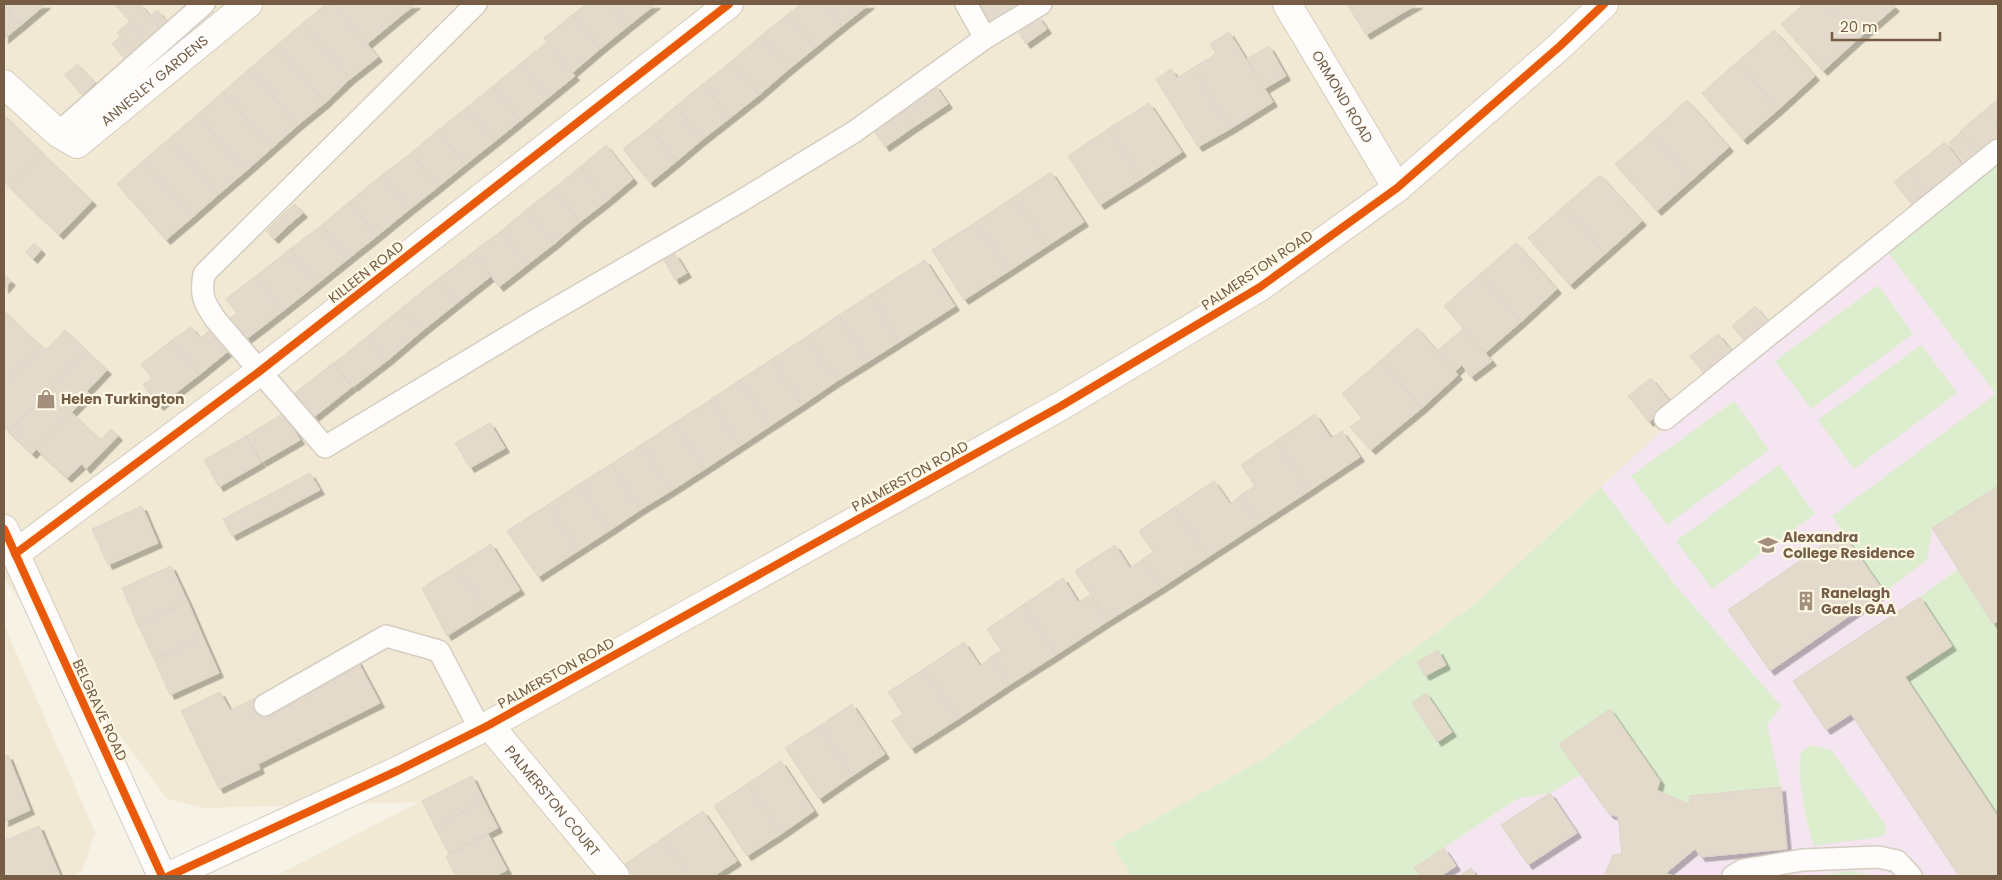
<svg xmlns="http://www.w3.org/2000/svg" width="2002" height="880" viewBox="0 0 2002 880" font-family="Poppins,sans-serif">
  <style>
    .residential { fill: #f2e9d4 }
    .education { fill: #f4e5f0 }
    .green { fill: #ddeece }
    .building { fill: #e3dacc; stroke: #dfd5c7; filter: url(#shadow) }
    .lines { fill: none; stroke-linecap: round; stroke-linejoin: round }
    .lane-casing { stroke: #d5cdc0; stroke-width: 24 }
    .street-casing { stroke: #d5cdc0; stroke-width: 30 }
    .secondary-casing { stroke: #d6cec2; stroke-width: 30 }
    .lane { stroke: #fefdfb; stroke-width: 21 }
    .street { stroke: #fefdfb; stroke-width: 28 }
    .secondary { stroke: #fefdfb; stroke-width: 28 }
    .cycleway-casing { stroke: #fff8e5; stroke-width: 11 }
    .cycleway { stroke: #e8590c; stroke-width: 8 }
    .labels { text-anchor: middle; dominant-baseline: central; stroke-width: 4.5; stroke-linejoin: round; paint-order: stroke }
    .street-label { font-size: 14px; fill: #745c45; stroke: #fff8e5 }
    .poi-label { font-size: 14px; font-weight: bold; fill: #745c45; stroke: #fff8e5; text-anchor: start }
  </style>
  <defs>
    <filter id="shadow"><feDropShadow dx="4.5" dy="4.5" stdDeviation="0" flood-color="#0004"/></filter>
  </defs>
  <rect width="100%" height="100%" fill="#f6f2e5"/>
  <!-- residential -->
  <g class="residential">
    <polygon points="4,4 1998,4 1998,162 1659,433 1476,603 1265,758 1112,843 1131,876 275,876 420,802 205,808 167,799 4,579"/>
    <polygon points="4,625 95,832 82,871 72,876 4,876"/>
  </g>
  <!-- education -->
  <polygon class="education" points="1998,162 1998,876 1317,876 1476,603 1659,433"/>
  <!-- green -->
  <g class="green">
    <polygon points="1998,162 1998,486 1932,528 1927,560 1884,592 1832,516 1996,394 1886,250"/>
    <polygon points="1878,285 1913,334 1811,409 1775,361"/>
    <polygon points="1921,345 1957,393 1854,469 1818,420"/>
    <polygon points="1734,401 1769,450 1667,525 1631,476"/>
    <polygon points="1779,465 1815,514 1712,589 1676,541"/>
    <polygon points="1601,487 1675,585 1781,706 1767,725 1781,787 1690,796 1690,805 1657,790 1660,781 1609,709 1560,744 1581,774 1550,793 1517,799 1414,868 1420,876 1131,876 1112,843 1265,758 1476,603"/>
    <polygon points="1958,569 1993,624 1998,621 1998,817 1905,677 1952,646 1920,597"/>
    <path d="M1812,745L1831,750L1885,824L1887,833L1879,837L1814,846C1805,818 1797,781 1801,752Z"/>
    <polygon points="1850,871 1879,876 1815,876"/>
  </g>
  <!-- building -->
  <g class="building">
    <polygon points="4,4 46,4 20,26"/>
    <polygon points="115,4 140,4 161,29 146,42"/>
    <polygon points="326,4 334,4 378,57 350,79 303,23"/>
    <polygon points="334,4 393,4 402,15 367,44"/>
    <polygon points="393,4 416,4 402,15"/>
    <polygon points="587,4 608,4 627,27 600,49 572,15"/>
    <polygon points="608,4 656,4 627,27"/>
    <polygon points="801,4 825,4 842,26 815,48 788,14"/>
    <polygon points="825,4 870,4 842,26"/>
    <polygon points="977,4 1026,4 989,25"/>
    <polygon points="1347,4 1399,4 1404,12 1366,35"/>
    <polygon points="1399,4 1418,4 1404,12"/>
    <polygon points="1804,4 1826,4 1858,39 1823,71 1781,24"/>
    <polygon points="1826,4 1892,4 1895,7 1858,39"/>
    <polygon points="4,6 20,26 4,39"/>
    <polygon points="157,10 168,23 161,29 150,16"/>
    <polygon points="788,14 815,48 789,69 762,35"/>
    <polygon points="572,15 600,49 572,73 544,38"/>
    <polygon points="1038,16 1047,29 1026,44 1017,30"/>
    <polygon points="129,22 146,42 133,52 117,33"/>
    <polygon points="303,23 350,79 325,103 276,46"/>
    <polygon points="1774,30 1815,76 1779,109 1737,62"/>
    <polygon points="1229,32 1273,102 1230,129 1193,68 1216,54 1210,44"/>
    <polygon points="762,35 789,69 759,95 732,61"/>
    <polygon points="121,36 133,52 125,59 112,44"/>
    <polygon points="547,42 575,76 548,98 521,63"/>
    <polygon points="276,46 325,103 298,125 249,69"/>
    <polygon points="1269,46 1286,76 1264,89 1247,59"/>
    <polygon points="732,61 759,95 730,118 703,84"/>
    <polygon points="1737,62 1779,109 1743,140 1702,93"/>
    <polygon points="521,63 548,98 520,121 492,87"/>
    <polygon points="77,64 95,83 82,95 65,75"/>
    <polygon points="1193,68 1230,129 1198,147 1156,79 1171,69 1177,78"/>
    <polygon points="249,69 298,125 272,148 223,92"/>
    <polygon points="703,84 730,118 703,139 676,106"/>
    <polygon points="935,85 948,104 915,126 903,107"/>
    <polygon points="492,87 520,121 494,142 466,108"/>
    <polygon points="223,92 272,148 246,171 197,115"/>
    <polygon points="1998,99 1998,126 1985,110"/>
    <polygon points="1687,100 1729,147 1692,180 1651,133"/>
    <polygon points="1149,103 1182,152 1141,179 1108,129"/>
    <polygon points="676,106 703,139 677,161 650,128"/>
    <polygon points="903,107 915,126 885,147 872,128"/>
    <polygon points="466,108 494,142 465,165 437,131"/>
    <polygon points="1985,110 1998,126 1998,138 1979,154 1960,131"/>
    <polygon points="4,115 44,155 11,188 4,181"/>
    <polygon points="197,115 246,171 219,194 170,138"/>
    <polygon points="650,128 677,161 650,183 623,149"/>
    <polygon points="1108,129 1141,179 1100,205 1068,156"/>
    <polygon points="437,131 465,165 438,187 411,153"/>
    <polygon points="1961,132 1979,154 1966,164 1949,143"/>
    <polygon points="1651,133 1692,180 1657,211 1615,164"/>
    <polygon points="170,138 219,194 193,217 143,161"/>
    <polygon points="1945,142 1964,167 1928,195 1909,170"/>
    <polygon points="606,145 633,179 607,201 580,167"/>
    <polygon points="411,153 438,187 410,209 382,175"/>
    <polygon points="44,155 92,201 59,235 11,188"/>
    <polygon points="143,161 193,217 166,240 117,184"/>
    <polygon points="580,167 607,201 580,222 553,189"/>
    <polygon points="1909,170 1928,195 1914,207 1894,182"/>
    <polygon points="1051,172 1084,222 1047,246 1015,196"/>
    <polygon points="382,175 410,209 377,236 349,202"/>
    <polygon points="1600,175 1642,221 1605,254 1563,207"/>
    <polygon points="553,189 580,222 554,244 526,210"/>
    <polygon points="1015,196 1047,246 1009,271 976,222"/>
    <polygon points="349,202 377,236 348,259 322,225"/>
    <polygon points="295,204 303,213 290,224 282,215"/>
    <polygon points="1563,207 1605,254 1570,285 1528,238"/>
    <polygon points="526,210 554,244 527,265 500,232"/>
    <polygon points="282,215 290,224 274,239 266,231"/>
    <polygon points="976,222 1009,271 964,300 932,250"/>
    <polygon points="322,225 348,259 317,284 290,249"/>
    <polygon points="500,232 527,265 499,287 473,252"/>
    <polygon points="34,243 41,250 33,259 26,252"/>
    <polygon points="1516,243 1557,289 1521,322 1479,275"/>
    <polygon points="290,249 317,284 283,311 256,276"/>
    <polygon points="473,252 491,276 457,303 438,279"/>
    <polygon points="675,254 687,273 675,280 664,260"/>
    <polygon points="925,260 955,306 899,342 870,295"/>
    <polygon points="4,275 11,281 4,289"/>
    <polygon points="1479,275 1521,322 1485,353 1444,306"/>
    <polygon points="256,276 283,311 244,341 228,320 237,313 226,299"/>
    <polygon points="438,279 457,303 422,331 403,307"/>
    <polygon points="870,295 899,342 869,361 839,315"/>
    <polygon points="1755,306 1769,322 1746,342 1732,326"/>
    <polygon points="403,307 422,331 388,360 368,336"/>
    <polygon points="4,311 41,346 4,386"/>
    <polygon points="839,315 869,361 837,381 808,336"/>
    <polygon points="191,327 200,338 214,327 231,349 199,375 172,340"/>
    <polygon points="1417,328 1458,375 1422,408 1380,361"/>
    <polygon points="1464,328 1492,361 1471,377 1462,365 1455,372 1437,351"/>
    <polygon points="65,330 87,351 9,432 4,427 4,386 41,346 47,349"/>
    <polygon points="1718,334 1733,353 1705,375 1690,356"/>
    <polygon points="368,336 388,360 353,387 334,363"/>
    <polygon points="808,336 837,381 802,405 772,359"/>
    <polygon points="172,340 199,375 159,406 143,385 152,378 141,364"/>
    <polygon points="87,351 107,370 87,391 89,394 32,454 9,432"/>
    <polygon points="772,359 802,405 770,426 740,380"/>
    <polygon points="1380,361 1422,408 1371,450 1350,427 1362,418 1342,394"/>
    <polygon points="333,363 352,387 314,417 295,393"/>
    <polygon points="1651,378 1672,404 1649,422 1628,396"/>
    <polygon points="740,380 770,426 740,446 710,400"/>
    <polygon points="710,400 740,446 705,469 674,423"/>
    <polygon points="71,412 101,440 111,429 118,436 86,469 82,464 67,478 36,449"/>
    <polygon points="284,413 300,440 262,462 246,436"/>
    <polygon points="1315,414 1331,438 1342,431 1360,457 1309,491 1276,441"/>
    <polygon points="490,423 505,448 470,468 455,443"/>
    <polygon points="674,423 705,469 671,491 641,445"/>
    <polygon points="246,436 261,463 219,487 204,460"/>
    <polygon points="1276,441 1309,491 1260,523 1241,495 1255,486 1241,465"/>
    <polygon points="641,445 671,491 640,510 611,464"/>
    <polygon points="611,464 640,510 609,531 579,484"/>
    <polygon points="310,473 320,490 232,536 223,519"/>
    <polygon points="1214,481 1230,504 1241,495 1260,523 1208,557 1175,507"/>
    <polygon points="579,484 609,531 578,551 549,504"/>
    <polygon points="1998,486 1998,621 1993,624 1932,528"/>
    <polygon points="549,504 578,551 538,577 507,531"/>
    <polygon points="142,506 158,543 108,565 92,529"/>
    <polygon points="1175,507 1208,557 1161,588 1142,560 1153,552 1139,531"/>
    <polygon points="1842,532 1884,592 1770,671 1728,610"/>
    <polygon points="491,544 520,590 485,612 456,566"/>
    <polygon points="1115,545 1130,568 1142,560 1161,588 1108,621 1075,571"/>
    <polygon points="171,566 188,602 138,625 122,588"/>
    <polygon points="456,566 485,612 447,636 422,588"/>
    <polygon points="1063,578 1078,602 1090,595 1108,621 1056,655 1023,605"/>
    <polygon points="1920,597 1952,646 1905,677 1998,817 1998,876 1959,876 1851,714 1826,730 1793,681"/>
    <polygon points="188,602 203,637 154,659 138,625"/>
    <polygon points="1023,605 1056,655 1009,685 991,657 1001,650 987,629"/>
    <polygon points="203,637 219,673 170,695 154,659"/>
    <polygon points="964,642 980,666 991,657 1009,685 958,719 924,669"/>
    <polygon points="1438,650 1446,665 1425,676 1417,662"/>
    <polygon points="357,660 380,703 258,764 260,769 219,789 181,711 220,692 230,710 258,697 264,709"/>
    <polygon points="924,669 958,719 911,749 892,721 903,714 888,692"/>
    <polygon points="1426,693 1452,732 1437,742 1412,703"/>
    <polygon points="852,704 885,754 852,776 819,726"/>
    <polygon points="1610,709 1660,781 1657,790 1690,805 1689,796 1781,787 1787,849 1701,857 1695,849 1666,873 1673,876 1604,876 1613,855 1622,854 1618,817 1609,814 1559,744"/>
    <polygon points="819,726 852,776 819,799 785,748"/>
    <polygon points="8,755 30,810 4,822 4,757"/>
    <polygon points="781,761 814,811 781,834 747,784"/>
    <polygon points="472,776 484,801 435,827 422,801"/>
    <polygon points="747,784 781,834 747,856 714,806"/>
    <polygon points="1550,793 1577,833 1528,865 1501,825"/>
    <polygon points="484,801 498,828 449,854 435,827"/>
    <polygon points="703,811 737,861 714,876 689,876 663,838"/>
    <polygon points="39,826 60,876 4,876 4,841"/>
    <polygon points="488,834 507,870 495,876 456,876 446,856"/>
    <polygon points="663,838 689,876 633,876 625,864"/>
    <polygon points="1444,848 1456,866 1441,876 1420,876 1414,868"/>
    <polygon points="1471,868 1476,876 1459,876"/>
  </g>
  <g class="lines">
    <defs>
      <g id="lane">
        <path d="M476,4L204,274C200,296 204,303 216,320L325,447L534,321L741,201L854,132L985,38L1041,4"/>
        <polyline points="966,4 985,38"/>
        <polyline points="58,133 204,4"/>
        <polyline points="1665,419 1998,150"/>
        <polyline points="265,705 386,636 439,651 480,729"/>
        <polyline points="1733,876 1743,870 1803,860 1878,857 1897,861 1911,876"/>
      </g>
      <g id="street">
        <path id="s1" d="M1287,4L1397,188"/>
        <path id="s2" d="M4,84L58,133L77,144L248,4"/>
        <polyline points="15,554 260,371 729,4"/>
        <path id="s3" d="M489,725L615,876"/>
      </g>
      <g id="secondary">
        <polyline points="4,529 162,876"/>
        <polyline points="169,876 399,770 489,725 1061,406 1260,287 1397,188 1560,46 1604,4"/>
      </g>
    </defs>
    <!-- lane casing -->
    <use href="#lane" class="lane-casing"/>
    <!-- street casing -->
    <use href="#street" class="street-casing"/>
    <!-- secondary casing -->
    <use href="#secondary" class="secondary-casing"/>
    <!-- lane -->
    <use href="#lane" class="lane"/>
    <!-- street -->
    <use href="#street" class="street"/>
    <!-- secondary -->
    <use href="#secondary" class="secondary"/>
    <defs>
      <g id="cycleway">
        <polyline points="4,529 162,876"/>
        <polyline points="15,554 260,371 729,4"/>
        <polyline points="169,876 399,770 489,725 1061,406 1260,287 1397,188 1560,46 1604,4"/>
      </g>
    </defs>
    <!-- cycleway casing -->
    <use href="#cycleway" class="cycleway-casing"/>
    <!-- cycleway -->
    <use href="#cycleway" class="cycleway"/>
  </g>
  <!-- icons -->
  <defs>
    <symbol id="shop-bare" viewBox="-9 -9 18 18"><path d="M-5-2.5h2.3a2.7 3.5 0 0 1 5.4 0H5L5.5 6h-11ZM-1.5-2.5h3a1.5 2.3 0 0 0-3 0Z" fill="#a2907d" stroke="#fff8e5" stroke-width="2.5" paint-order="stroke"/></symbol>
    <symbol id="school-bare" viewBox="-9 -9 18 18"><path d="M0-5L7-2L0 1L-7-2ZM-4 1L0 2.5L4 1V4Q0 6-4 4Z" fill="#a2907d" stroke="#fff8e5" stroke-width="2.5" paint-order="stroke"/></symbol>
    <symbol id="building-bare" viewBox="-9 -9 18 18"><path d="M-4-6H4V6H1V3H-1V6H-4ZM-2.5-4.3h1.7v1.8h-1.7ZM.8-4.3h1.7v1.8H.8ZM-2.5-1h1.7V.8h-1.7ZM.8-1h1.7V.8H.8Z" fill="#a2907d" stroke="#fff8e5" stroke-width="2.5" paint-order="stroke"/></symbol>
  </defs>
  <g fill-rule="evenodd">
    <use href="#shop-bare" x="32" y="385" width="28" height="28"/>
    <use href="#school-bare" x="1754" y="531" width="28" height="28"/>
    <use href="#building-bare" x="1792" y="587" width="28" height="28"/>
  </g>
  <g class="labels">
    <!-- street labels -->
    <g class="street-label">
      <text stroke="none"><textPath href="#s2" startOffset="195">ANNESLEY GARDENS</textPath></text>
      <text stroke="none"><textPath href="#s1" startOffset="108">ORMOND ROAD</textPath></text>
      <text transform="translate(1257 270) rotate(-34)">PALMERSTON ROAD</text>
      <text transform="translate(366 272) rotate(-38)">KILLEEN ROAD</text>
      <text transform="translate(910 476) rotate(-29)">PALMERSTON ROAD</text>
      <text transform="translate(556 673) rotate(-29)">PALMERSTON ROAD</text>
      <text transform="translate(100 710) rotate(65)">BELGRAVE ROAD</text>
      <text stroke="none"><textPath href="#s3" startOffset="99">PALMERSTON COURT</textPath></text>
    </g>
    <!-- poi labels -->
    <g class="poi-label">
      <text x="61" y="399">Helen Turkington</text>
      <text x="1783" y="537">Alexandra<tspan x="1783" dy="16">College Residence</tspan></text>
      <text x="1821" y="593">Ranelagh<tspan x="1821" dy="16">Gaels GAA</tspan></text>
    </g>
  </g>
  <!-- border -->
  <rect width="2002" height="880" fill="none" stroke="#745c45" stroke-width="10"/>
  <!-- scale -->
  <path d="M1832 32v8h108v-8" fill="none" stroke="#745c45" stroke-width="2.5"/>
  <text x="1840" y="32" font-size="15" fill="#745c45" stroke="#fff8e5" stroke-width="4" paint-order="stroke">20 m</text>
</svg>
